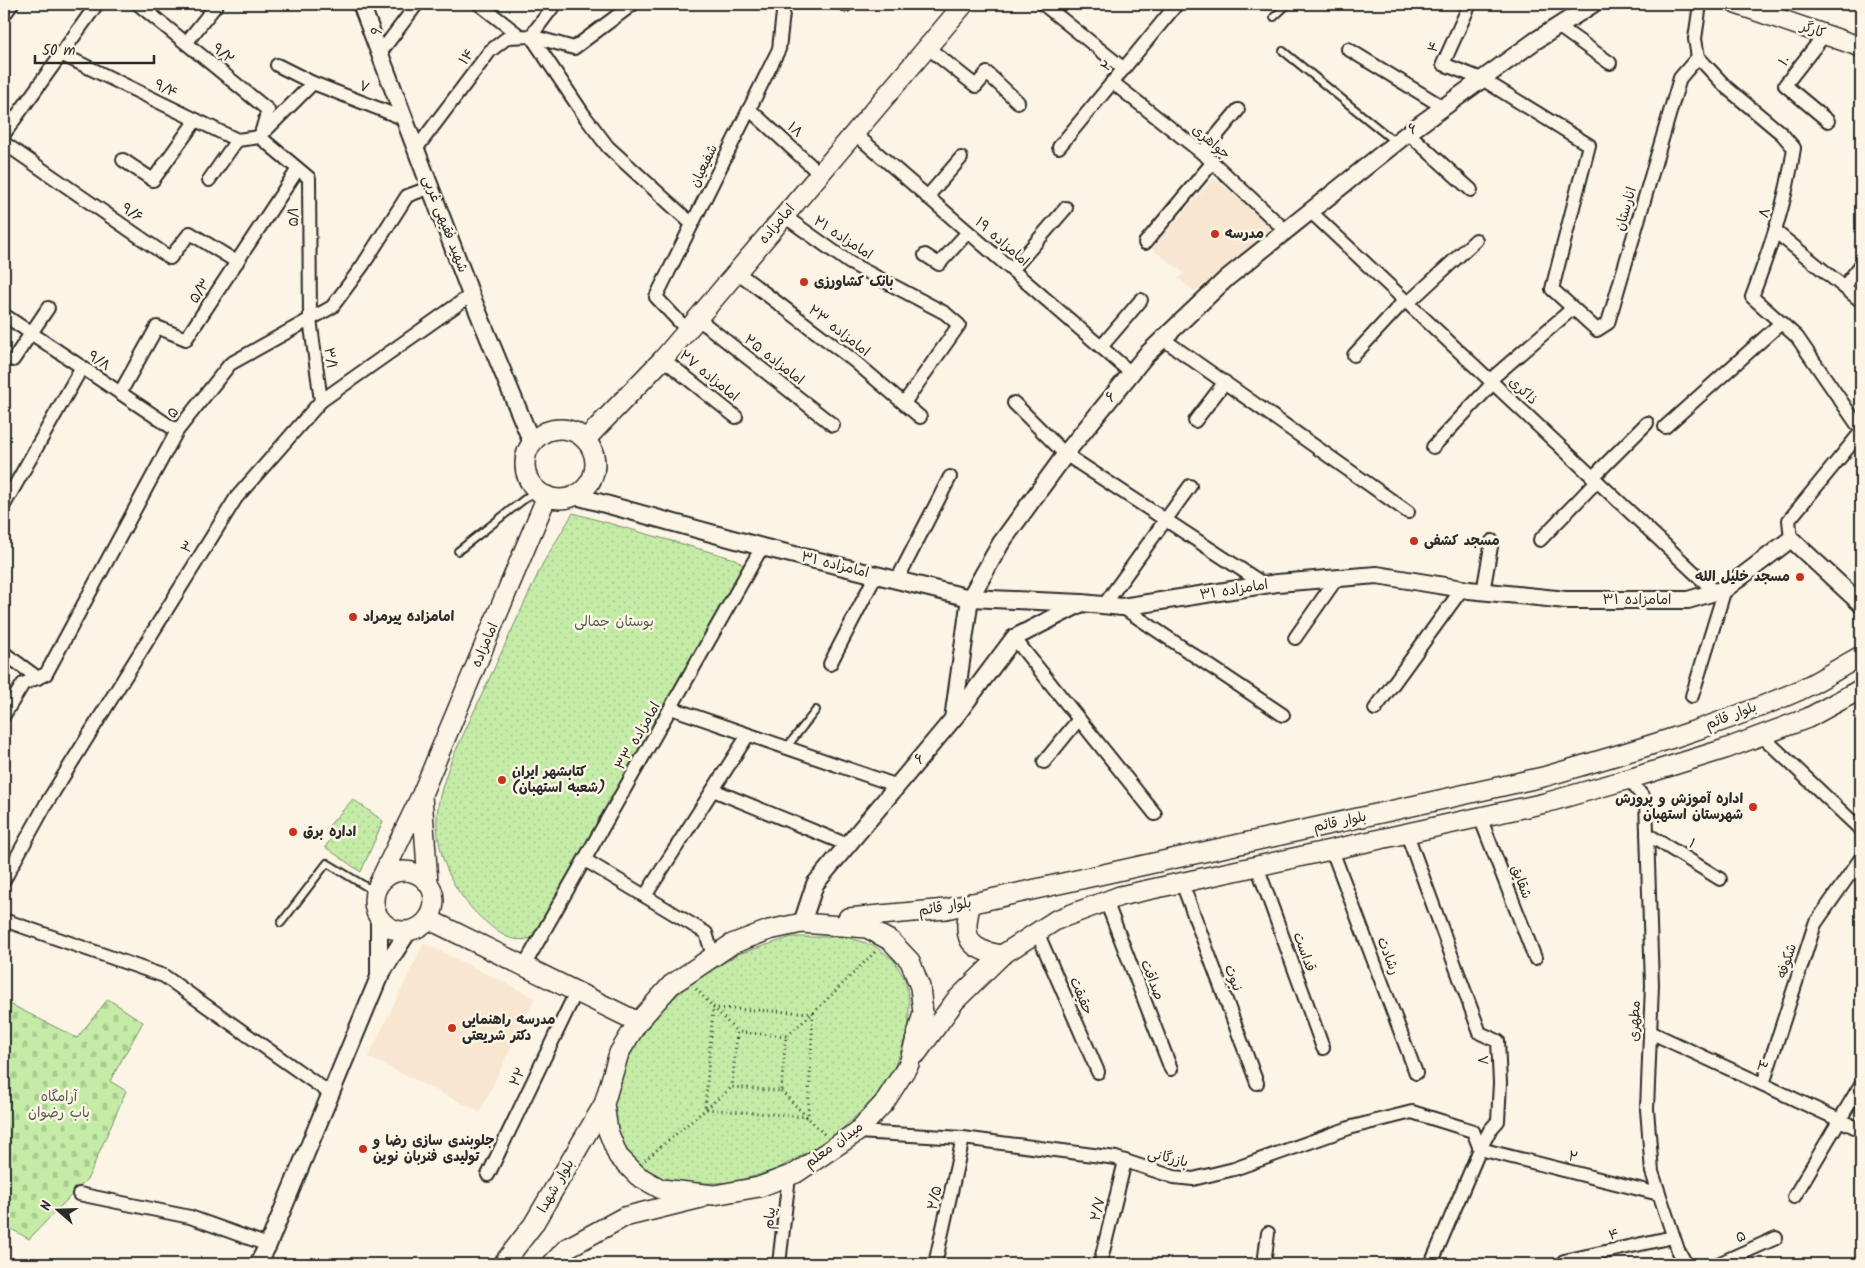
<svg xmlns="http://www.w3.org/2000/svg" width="1865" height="1268" viewBox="0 0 1865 1268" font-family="Kalam,'Playpen Sans Arabic',sans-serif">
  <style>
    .built { fill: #f9e6d1 }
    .green { fill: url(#green-dots); stroke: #788c69 }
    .cemetery { fill: url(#cemetery-stones); stroke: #788c69 }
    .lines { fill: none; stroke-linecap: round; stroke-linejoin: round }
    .service-casing { stroke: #2b2b2b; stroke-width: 10 }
    .minor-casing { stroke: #2b2b2b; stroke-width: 16 }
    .tertiary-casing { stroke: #2b2b2b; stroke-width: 20 }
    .secondary-casing { stroke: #2b2b2b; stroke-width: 22 }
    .path { stroke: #2b2b2b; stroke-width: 3; stroke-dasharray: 1 4; stroke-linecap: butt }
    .service { stroke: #fcf5e5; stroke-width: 6 }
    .minor { stroke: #fcf5e5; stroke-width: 12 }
    .tertiary { stroke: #fcf5e5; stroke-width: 16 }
    .secondary { stroke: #fcf5e5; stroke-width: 19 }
    .poi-dot { fill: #c8321e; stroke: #fcf5e5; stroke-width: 2 }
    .labels { text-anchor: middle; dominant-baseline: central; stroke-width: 5; stroke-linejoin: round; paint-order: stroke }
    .street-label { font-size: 14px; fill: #2b2b2b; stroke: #fcf5e5 }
    .poi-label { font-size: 14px; font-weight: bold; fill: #2b2b2b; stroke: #fcf5e5; text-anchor: start }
    .park-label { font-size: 14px; fill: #525b4a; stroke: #fcf5e5 }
  </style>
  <defs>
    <pattern id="green-dots" width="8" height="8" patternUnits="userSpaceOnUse" patternTransform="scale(1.25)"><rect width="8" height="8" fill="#c5eca7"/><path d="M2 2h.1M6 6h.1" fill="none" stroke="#a9cb90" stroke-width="1.8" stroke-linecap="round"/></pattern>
    <pattern id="cemetery-stones" width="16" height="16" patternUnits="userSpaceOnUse" patternTransform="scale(1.25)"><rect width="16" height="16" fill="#c5eca7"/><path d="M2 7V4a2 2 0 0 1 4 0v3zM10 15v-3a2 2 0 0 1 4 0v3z" fill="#a9cb90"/></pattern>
  </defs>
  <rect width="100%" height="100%" fill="#fcf5e5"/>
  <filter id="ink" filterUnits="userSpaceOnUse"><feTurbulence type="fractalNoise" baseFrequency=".02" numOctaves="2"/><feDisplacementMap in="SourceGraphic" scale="10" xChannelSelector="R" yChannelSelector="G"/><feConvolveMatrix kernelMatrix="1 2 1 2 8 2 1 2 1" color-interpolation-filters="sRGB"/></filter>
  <g filter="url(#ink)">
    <!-- built -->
    <g class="built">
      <polygon points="1214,178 1266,220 1272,231 1195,292 1179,279 1184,273 1151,248"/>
      <polygon points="424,943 535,998 480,1112 368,1057"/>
    </g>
    <!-- green -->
    <g class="green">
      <path d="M573,513L735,559L747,568L532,938C513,943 502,936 487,923C457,898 439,864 437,824C436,802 444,781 451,761L543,563Z"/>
      <polygon points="353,799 383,821 361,872 325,847 332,838 326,829"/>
      <polygon points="792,937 846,937 873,945 894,960 905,980 909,998 909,1024 902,1048 891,1075 873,1100 830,1140 775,1170 731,1183 686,1183 661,1179 629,1156 617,1129 614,1099 623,1067 638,1041 661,1010 690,983 738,954"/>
    </g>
    <!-- cemetery -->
    <polygon class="cemetery" points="108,999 143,1022 110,1081 126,1091 88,1178 29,1239 4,1225 4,1001 77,1038"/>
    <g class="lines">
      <defs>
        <g id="service">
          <polyline points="1274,17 1288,4"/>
          <polyline points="1283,51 1395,142"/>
          <polyline points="458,551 536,490"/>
          <polyline points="786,748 816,710"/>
          <polyline points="281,923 327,863 375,892"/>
        </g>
        <g id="minor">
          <polyline points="138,4 268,110 260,137"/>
          <polyline points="479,4 520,36"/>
          <polyline points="845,4 846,5"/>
          <polyline points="1043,4 1124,69"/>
          <polyline points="1470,4 1443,64 1482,79 1589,145 1552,289 1597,330 1608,323 1680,78 1698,57"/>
          <path d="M1700,4L1695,39L1698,57L1727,88L1782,134L1794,148C1786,202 1771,246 1752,297L1797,337L1861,430"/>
          <polyline points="4,15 12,4"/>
          <polyline points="1558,26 1610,63"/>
          <polyline points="1825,34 1785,85 1828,121"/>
          <polyline points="531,36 586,118 608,147 692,224"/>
          <polyline points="531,36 574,48 633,4"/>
          <polyline points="186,43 217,4"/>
          <polyline points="927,47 976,86 987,73 1018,102"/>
          <polyline points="1348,49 1443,107"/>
          <polyline points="380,53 417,4"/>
          <polyline points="61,54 237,140 260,137"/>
          <polyline points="277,65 313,83"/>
          <polyline points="1112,82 1206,156 1286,231"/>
          <polyline points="749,109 820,174"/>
          <polyline points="854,133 1131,373"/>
          <polyline points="1408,133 1471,190"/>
          <polyline points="4,134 97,4"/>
          <polyline points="261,135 313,83 405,119"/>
          <polyline points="260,137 309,178 310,319 321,401"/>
          <polyline points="4,143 170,258 190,233 237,262"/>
          <polyline points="1059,147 1177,4"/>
          <polyline points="416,149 490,51 508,37 531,36 555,4"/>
          <polyline points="1202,153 1238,110"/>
          <polyline points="123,160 153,180 196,120"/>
          <polyline points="209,180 237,140"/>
          <polyline points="927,197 961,158"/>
          <polyline points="1311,212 1715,592"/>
          <polyline points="784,216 850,263 945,313 959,325 904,403"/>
          <polyline points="1776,232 1861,301"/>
          <polyline points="1145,243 1213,162"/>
          <polyline points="925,255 939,264 968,232"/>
          <polyline points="1012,270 1066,208"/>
          <polyline points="737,272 853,360 920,417"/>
          <polyline points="1844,287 1861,265"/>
          <polyline points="1408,303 1476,240"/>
          <polyline points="4,315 177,431"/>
          <polyline points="697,318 833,425"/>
          <polyline points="687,330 656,297 779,49 784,4"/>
          <polyline points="1163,339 1408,512"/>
          <polyline points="1101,347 1141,300"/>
          <polyline points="1354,355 1405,300"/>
          <polyline points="663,359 736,417"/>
          <polyline points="13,360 48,308"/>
          <polyline points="1490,380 1572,309"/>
          <polyline points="120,393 157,327 186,339 298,169"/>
          <polyline points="1014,403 1065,454 1265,585"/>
          <polyline points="1195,421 1225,382"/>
          <polyline points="1665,427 1781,323"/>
          <polyline points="1433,447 1493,383"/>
          <polyline points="1593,477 1647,423"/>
          <polyline points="4,505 82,367"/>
          <polyline points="1791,539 1789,520 1861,432"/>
          <polyline points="1540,540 1597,481"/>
          <polyline points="897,580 950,477"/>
          <polyline points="1483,592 1492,541"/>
          <polyline points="1104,605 1190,486"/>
          <polyline points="1122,607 1283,715"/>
          <polyline points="1014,638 1155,814"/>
          <polyline points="1295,638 1337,578"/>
          <polyline points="4,653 38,678"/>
          <polyline points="830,664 876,575"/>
          <polyline points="1692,696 1725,589"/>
          <polyline points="671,708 898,786"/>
          <polyline points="1375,709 1462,589"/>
          <polyline points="4,715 23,684 46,674 177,431 230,364 332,307 363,265 407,196 431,187"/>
          <polyline points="1761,735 1861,830"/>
          <polyline points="1044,762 1079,719"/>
          <polyline points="1629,779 1646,801 1652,985 1647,1109 1652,1172 1678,1250 1686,1264"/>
          <polyline points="713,790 848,845"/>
          <polyline points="1480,817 1535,958"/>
          <polyline points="1407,834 1480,1033 1498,1041 1500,1083 1498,1121 1490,1130 1480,1149 1431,1264"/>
          <polyline points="1647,834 1720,879"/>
          <polyline points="1332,850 1416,1073"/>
          <polyline points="585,860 706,933 713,956"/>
          <polyline points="1257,866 1323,1048"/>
          <polyline points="4,880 46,804 236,498 321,401 471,295"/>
          <polyline points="1182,883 1257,1083"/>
          <polyline points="645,896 748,735"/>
          <polyline points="1106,901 1171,1069"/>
          <polyline points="4,920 164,976 331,1094"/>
          <polyline points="1037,932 1098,1072"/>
          <polyline points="524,966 762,547"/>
          <polyline points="1650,1032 1861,1130"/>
          <polyline points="1763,1084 1815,924 1861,858"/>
          <polyline points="857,1132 963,1138 1116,1158 1174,1177 1193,1179 1234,1169 1352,1127 1412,1112 1473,1131 1480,1149"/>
          <polyline points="1480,1149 1659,1194"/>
          <polyline points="488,1175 576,992"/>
          <polyline points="79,1194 190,1217 268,1245"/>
          <polyline points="1794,1197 1861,1084"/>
          <polyline points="779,1264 789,1176"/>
          <polyline points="935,1264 963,1138"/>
          <polyline points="1100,1264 1125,1161"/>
          <polyline points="1264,1264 1268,1233"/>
          <polyline points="1563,1264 1564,1261 1673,1237"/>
          <polyline points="1718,1264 1776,1238"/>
        </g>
        <g id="tertiary">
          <polyline points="361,4 471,295 532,443"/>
          <polyline points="576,496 762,547 970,598 1082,603 1122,607 1277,583 1377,575 1469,590 1566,600 1688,600 1725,589 1791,539 1861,604"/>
          <polyline points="955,717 1014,638 1082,603"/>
          <polyline points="802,923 815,884 953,719 970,598 1001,543 1070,448 1146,355 1227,278 1408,133 1535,41 1593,4"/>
          <polyline points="379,977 379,919"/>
          <polyline points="258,1264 268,1245 379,977 409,930"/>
        </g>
        <g id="secondary">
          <polyline points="1736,4 1861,47"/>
          <circle cx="560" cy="464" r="35"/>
          <polyline points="586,439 663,359 964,4"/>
          <polyline points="422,796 428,883"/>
          <circle cx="404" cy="901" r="30"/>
          <polyline points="379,883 422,794 547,496"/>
          <path d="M971,903C962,936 966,950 1002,955"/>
          <path d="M848,918L946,909L1543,777C1629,752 1716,727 1798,691C1820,681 1840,667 1861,656"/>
          <polyline points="428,919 638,1022"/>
          <polyline points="917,1053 955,1001 1002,955 1056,920 1120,896 1545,803 1629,779 1725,749 1808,718 1861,689"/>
          <polyline points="503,1264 533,1225 604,1104 619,1053 638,1022 671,985 732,944 769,930 802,923 867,928 891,941 910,961 920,987 923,1013 909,1064 884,1103 857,1132 796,1173 759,1187 714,1195 661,1189 638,1176 618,1156 608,1131 604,1104"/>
          <polyline points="552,1264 567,1248 624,1217 701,1198"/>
        </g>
      </defs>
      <!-- service casing -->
      <use href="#service" class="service-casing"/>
      <!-- minor casing -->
      <use href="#minor" class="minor-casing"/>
      <!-- tertiary casing -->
      <use href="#tertiary" class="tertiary-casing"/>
      <!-- secondary casing -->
      <use href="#secondary" class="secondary-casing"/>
      <!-- path -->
      <g class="path">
        <polyline points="696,989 737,1032"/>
        <polygon points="713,1008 813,1013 808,1117 705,1109"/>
        <polyline points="786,1036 737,1032 732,1087 781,1091 786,1036 813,1013 875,952"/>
        <polyline points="781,1091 825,1135"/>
        <polyline points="645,1160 732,1087"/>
      </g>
      <!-- service -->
      <use href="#service" class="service"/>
      <!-- minor -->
      <use href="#minor" class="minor"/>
      <!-- tertiary -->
      <use href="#tertiary" class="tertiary"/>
      <!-- secondary -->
      <use href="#secondary" class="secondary"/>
    </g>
  </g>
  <!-- markers -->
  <g class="poi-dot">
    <circle cx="1215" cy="234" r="5"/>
    <circle cx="804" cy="282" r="5"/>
    <circle cx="1414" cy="541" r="5"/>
    <circle cx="1800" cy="577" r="5"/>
    <circle cx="353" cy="617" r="5"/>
    <circle cx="502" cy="780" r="5"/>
    <circle cx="1753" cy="807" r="5"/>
    <circle cx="293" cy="832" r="5"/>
    <circle cx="452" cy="1028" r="5"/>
    <circle cx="363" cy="1149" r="5"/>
  </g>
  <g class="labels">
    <!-- street labels -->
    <g class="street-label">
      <text transform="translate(1813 30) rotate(19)">کارگر</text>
      <text transform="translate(377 32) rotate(-53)">۹</text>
      <text transform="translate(1434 47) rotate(-66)">۴</text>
      <text transform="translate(223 54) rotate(39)">۹/۲</text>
      <text transform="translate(467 57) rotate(-53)">۱۴</text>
      <text transform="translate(1785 61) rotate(-51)">۱۰</text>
      <text transform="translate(1107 66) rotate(-50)">۲</text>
      <text transform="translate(364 87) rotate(21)">۷</text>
      <text transform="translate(166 89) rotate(26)">۹/۴</text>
      <text transform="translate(1413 129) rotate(-38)">۶</text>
      <text transform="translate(795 130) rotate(43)">۱۸</text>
      <text transform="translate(1211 142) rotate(40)">جواهری</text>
      <text transform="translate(704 166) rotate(-64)">شفیعیان</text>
      <text transform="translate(1626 209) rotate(-74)">انارستان</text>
      <text transform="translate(132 213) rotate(35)">۹/۶</text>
      <text transform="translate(1765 213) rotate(-75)">۸</text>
      <text transform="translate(294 217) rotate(-90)">۵/۱</text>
      <text transform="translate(445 224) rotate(69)">شهید فقیهی غربی</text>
      <text transform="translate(777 224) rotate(-50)">امامزاده</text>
      <text transform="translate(843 238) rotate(33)">امامزاده ۲۱</text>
      <text transform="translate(1002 242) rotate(41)">امامزاده ۱۹</text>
      <text transform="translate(200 291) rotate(-57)">۵/۳</text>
      <text transform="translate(839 331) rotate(38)">امامزاده ۲۳</text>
      <text transform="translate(330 358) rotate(82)">۳/۱</text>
      <text transform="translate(774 360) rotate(38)">امامزاده ۲۵</text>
      <text transform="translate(99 361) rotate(34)">۹/۸</text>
      <text transform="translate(709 376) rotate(39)">امامزاده ۲۷</text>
      <text transform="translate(1523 391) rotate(43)">ذاکری</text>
      <text transform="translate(1111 397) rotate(-51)">۶</text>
      <text transform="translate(173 413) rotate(-52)">۵</text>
      <text transform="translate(188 547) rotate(-58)">۳</text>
      <text transform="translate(835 565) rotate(14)">امامزاده ۳۱</text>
      <text transform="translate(1234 590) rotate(-9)">امامزاده ۳۱</text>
      <text x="1637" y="600">امامزاده ۳۱</text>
      <text transform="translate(485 645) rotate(-67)">امامزاده</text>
      <text transform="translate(1731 716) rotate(-21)">بلوار قائم</text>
      <text transform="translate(638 736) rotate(-60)">امامزاده ۳۳</text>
      <text transform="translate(920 759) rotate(-50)">۶</text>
      <text transform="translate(1340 822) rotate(-12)">بلوار قائم</text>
      <text transform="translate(1692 844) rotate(31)">۱</text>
      <text transform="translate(1521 882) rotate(69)">شقایق</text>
      <text transform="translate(945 907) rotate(-9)">بلوار قائم</text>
      <text transform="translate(1304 952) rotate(70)">قداست</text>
      <text transform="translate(1388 956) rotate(69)">رشادت</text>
      <text transform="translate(1787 961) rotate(-72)">شکوفه</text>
      <text transform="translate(1233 978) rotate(69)">نبوت</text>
      <text transform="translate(1152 980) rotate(69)">صداقت</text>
      <text transform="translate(1081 996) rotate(67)">حقیقت</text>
      <text transform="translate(1635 1021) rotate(-88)">مطهری</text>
      <text transform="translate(1484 1060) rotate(-93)">۸</text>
      <text transform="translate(1762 1067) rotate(25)">۳</text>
      <text transform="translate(518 1077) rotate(-64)">۲۲</text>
      <text transform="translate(834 1145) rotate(-36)">میدان معلم</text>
      <text transform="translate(1573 1157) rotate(14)">۲</text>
      <text transform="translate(1168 1158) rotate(14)">بازرگانی</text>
      <text transform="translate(556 1186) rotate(-60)">بلوار شهدا</text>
      <text transform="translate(935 1198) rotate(-77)">۲/۵</text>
      <text transform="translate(1098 1209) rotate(-77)">۲/۷</text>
      <text transform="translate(770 1218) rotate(-84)">پیام</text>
      <text transform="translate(1614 1235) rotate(-13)">۴</text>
      <text transform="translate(1741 1237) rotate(-25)">۵</text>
    </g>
    <!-- poi labels -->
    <g class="poi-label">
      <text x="1225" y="234">مدرسه</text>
      <text x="814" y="282">بانک کشاورزی</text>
      <text x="1424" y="541">مسجد کشفی</text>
      <text x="1790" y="577" text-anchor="end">مسجد خلیل الله</text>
      <text x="363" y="617">امامزاده پیرمراد</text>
      <text x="512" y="772">کتابشهر ایران<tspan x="512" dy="16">(شعبه استهبان)</tspan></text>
      <text x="1743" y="799" text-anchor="end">اداره آموزش و پرورش<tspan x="1743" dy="16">شهرستان استهبان</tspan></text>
      <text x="303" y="832">اداره برق</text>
      <text x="462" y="1020">مدرسه راهنمایی<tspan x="462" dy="16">دکتر شریعتی</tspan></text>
      <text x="373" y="1141">جلوبندی سازی رضا و<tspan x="373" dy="16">تولیدی فنربان نوین</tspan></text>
    </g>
    <!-- park labels -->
    <g class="park-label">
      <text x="614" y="622">بوستان جمالی</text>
      <text x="59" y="1097">آرامگاه<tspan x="59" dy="16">باب رضوان</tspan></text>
    </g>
  </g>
  <!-- margin -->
  <rect width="1865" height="1268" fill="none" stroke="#fcf5e5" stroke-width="20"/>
  <rect x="10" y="10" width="1845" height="1248" fill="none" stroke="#2b2b2b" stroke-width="2" filter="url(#ink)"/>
  <!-- north arrow -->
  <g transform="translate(58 1210) rotate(290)" stroke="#fcf5e5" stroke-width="4" paint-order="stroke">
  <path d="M0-4L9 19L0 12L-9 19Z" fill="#2b2b2b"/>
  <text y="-8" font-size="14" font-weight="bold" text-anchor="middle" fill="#2b2b2b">N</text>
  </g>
  <!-- scale -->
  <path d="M35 55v8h119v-8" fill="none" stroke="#2b2b2b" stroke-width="2.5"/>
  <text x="42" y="55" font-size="15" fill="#2b2b2b" stroke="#fcf5e5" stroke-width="4" paint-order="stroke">50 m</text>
</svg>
